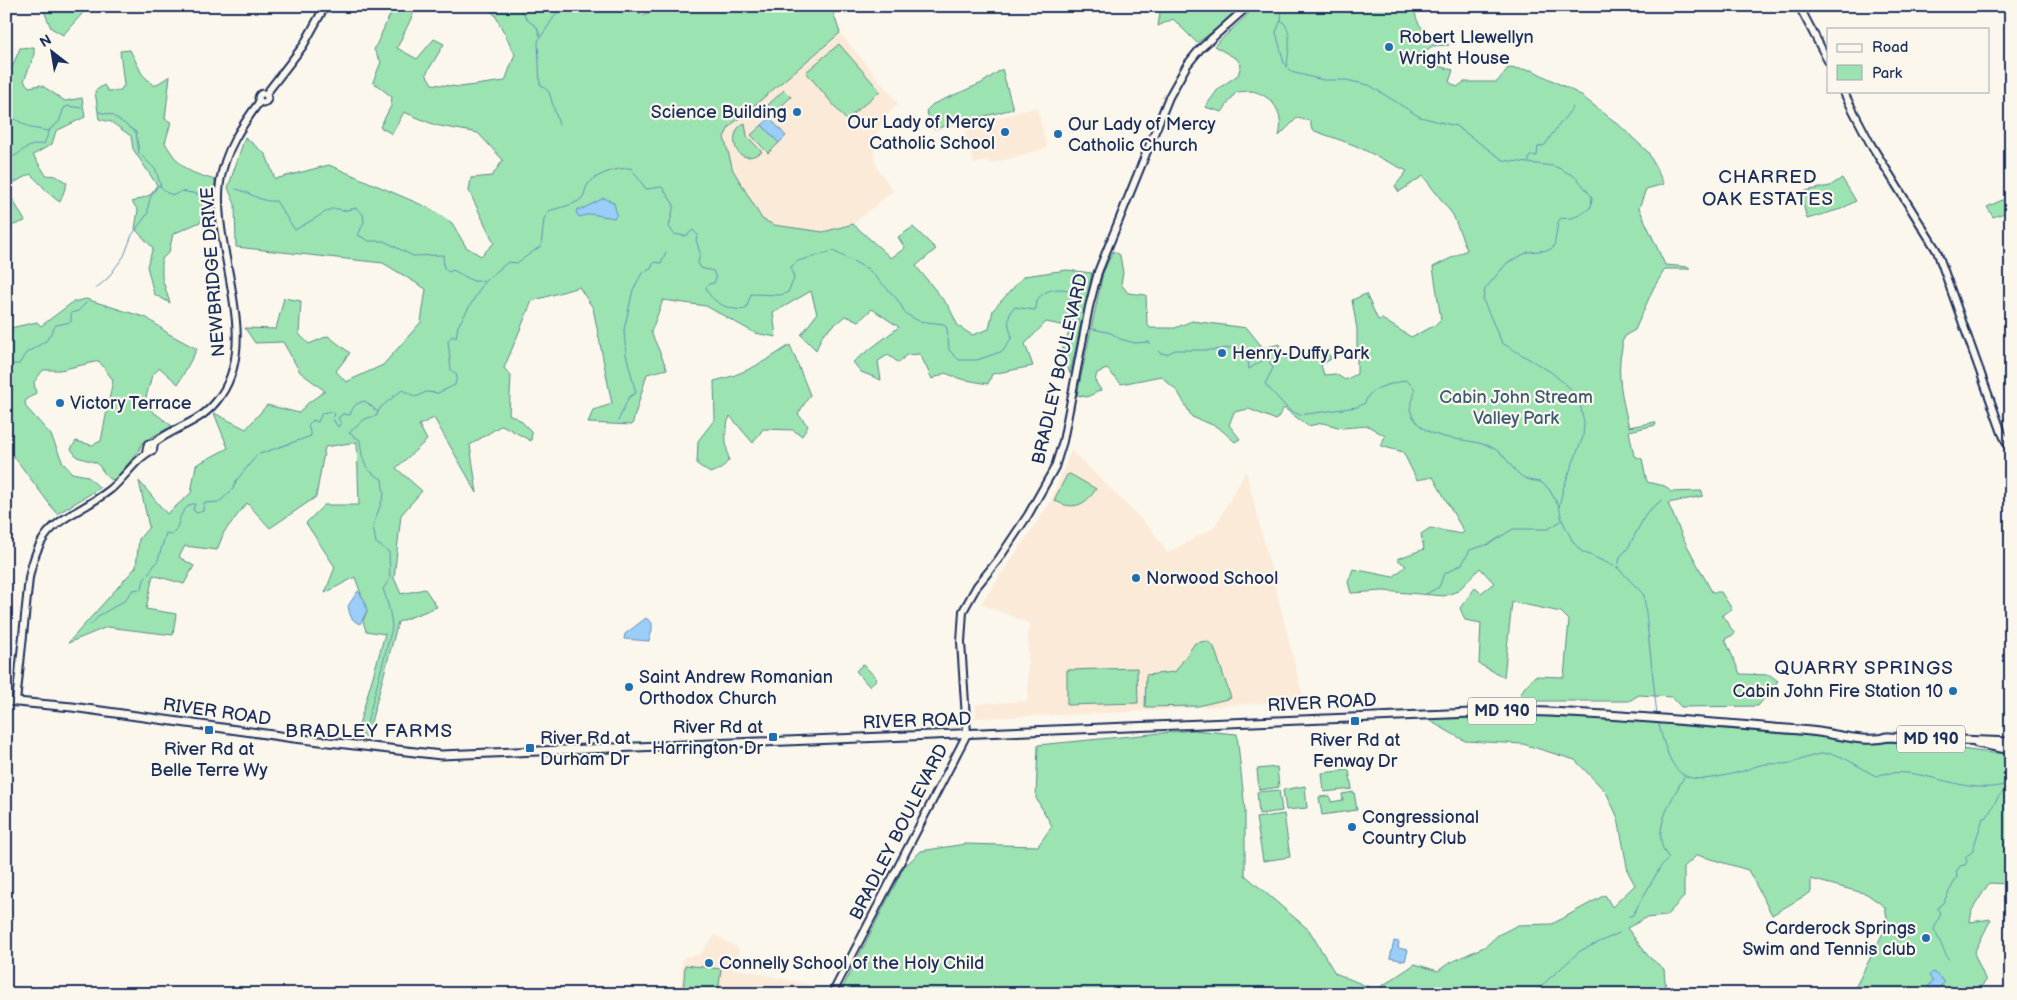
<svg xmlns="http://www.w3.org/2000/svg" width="2017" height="1000" viewBox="0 0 2017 1000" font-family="'Balsamiq Sans',sans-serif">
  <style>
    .built { fill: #fbead8 }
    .green { fill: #9be3b1; stroke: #5b8988 }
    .water { fill: #9acdf7; stroke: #678eba }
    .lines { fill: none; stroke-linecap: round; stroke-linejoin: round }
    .stream { stroke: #678eba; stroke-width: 1 }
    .secondary-casing { stroke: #1b2f5e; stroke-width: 10 }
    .primary-casing { stroke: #1b2f5e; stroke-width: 11 }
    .secondary { stroke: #fbf7ec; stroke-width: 6 }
    .primary { stroke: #fbf7ec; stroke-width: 7 }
    .poi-dot { fill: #1f6fb2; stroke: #fbf7ec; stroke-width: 2 }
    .labels { text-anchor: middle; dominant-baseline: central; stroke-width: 4.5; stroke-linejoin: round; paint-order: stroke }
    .shield { fill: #fbf7ec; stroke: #5e6b89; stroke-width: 1 }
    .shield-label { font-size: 16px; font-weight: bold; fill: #1b2f5e }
    .poi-label { font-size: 18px; fill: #1b2f5e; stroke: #fbf7ec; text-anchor: start }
    .street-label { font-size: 18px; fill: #1b2f5e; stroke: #fbf7ec }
    .park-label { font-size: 18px; fill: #3b5c73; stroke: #fbf7ec }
    .neighbourhood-label { font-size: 19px; letter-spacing: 1px; fill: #1b2f5e; stroke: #fbf7ec }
  </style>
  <rect width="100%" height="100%" fill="#fbf7ec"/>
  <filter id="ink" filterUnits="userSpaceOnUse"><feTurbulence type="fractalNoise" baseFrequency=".02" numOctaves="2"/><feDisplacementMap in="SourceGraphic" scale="10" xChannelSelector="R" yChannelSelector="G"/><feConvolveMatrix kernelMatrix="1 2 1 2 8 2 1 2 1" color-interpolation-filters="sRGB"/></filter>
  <g filter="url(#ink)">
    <!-- built -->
    <g class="built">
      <polygon points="840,33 898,103 881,123 876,138 874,156 877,167 893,191 853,224 823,232 774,225 762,219 743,188 727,153 724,137 730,126"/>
      <polygon points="1037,107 1047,148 990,164 988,160 974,164 964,127"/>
      <polygon points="1071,450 1152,530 1167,553 1214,528 1246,471 1304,700 1131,712 976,718 976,704 1028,701 1028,631 1031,624 981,604 1050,503"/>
      <polygon points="715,935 740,949 733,969 748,971 832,990 830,994 680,994 683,957 699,955"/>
    </g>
    <!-- green -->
    <g class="green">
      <polygon points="42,6 89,6 63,35 51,28"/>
      <polygon points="394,6 417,6 397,48 417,59 434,39 444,44 426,74 432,84 460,87 505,81 515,54 495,15 485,6 622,6 643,15 662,6 831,6 840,33 730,126 724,137 733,170 762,219 774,225 823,232 853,224 891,258 905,248 898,237 913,227 936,249 916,266 949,307 958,326 972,335 989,329 993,310 1024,276 1067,270 1092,273 1070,374 1062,350 1071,327 1046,322 1025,344 1033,366 992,374 988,384 961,379 945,373 932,379 920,354 906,355 899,363 888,355 878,361 881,380 861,372 853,362 899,327 872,309 859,321 845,316 823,334 816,350 801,335 817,314 811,291 773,313 776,337 755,333 706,306 663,300 651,332 667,369 647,374 632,425 588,423 593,410 612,404 593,308 579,287 532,301 504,368 511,376 509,414 520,420 532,432 531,441 502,425 470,445 477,493 434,418 419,425 427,440 396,468 422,491 401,515 394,578 401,594 425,589 437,607 398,622 367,737 357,732 385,634 366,631 363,621 367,611 355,577 325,593 335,567 306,523 324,505 359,505 357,442 325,447 316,497 270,528 247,503 224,532 217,550 185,546 179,557 194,566 184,584 153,575 146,609 176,614 173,635 107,627 68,643 136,567 139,539 149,527 139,481 167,514 191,493 196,465 228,448 214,413 246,429 267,405 299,413 308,403 325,391 300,372 283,342 255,343 245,328 276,329 284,298 301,301 299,334 309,344 328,336 350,353 336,371 346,382 383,365 421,322 426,289 383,263 236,247 235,204 228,188 245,137 266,155 275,179 329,165 429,208 452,223 466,247 481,256 494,243 469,191 471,178 492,176 503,160 478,133 435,125 404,112 392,134 380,127 391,106 392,97 373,82 381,62 374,50"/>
      <polygon points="1161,6 1248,6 1197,43 1173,19 1158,26"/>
      <path d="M1257,6H1415C1414,29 1431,36 1449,45L1432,46L1424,53L1426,63L1453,70L1449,82L1457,87L1464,82H1497L1508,68L1532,70L1579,94L1618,124L1648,152L1664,184L1646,189L1639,208L1665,265L1689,267V269H1665L1653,289L1635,330L1626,335L1622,342C1623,350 1620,354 1620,361C1618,382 1624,407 1629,427L1655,422L1656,425L1629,431L1634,456L1642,459L1647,482L1665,486L1671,492L1702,491L1703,496L1668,503L1682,536L1712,592H1721L1732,609L1722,615L1735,634L1725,639L1740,674L1770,675L1778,681L1758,706L1681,707L1672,697L1639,695L1629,701H1517L1524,688L1535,676L1564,677L1569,620L1561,612L1512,602L1504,677L1479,664L1481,623L1465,620L1460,608L1475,588L1481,593L1494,583L1480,568L1458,591L1444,596L1383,591L1351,593L1348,582L1353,569L1393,577L1406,566L1397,559L1424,549L1421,534L1430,528L1461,534L1464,532L1433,477L1417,480L1403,452L1381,446L1385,436L1368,426L1342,428L1323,423L1308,426L1284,408L1276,420L1249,409L1234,412L1229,425L1240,439L1235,442L1218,427L1192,417L1178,392L1161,376L1121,384L1107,369L1097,373L1095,381L1101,390L1087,397L1077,395L1103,273L1113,251L1120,255L1123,273L1121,284L1128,293L1146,295L1147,324L1150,328H1175L1192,321L1247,328L1263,348L1280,344L1279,353L1294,362L1305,349L1317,358L1328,353L1331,359L1321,365L1324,375L1336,374L1345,380L1357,374V329L1352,300L1366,294L1378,320L1382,319L1411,337L1434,326L1441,319L1433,267L1467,250L1453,215L1423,176L1399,192L1395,186L1407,171L1354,145L1312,130L1310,121L1297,118L1279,136C1284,116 1276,99 1256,92C1250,90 1242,92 1236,92L1222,112L1205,107L1219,88L1238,75L1241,65L1237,59L1214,46Z"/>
      <polygon points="839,44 880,91 846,120 806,72"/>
      <path d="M34,47V55L24,81L29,87L41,85L65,101L82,98L85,117L56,131L52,144L33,155L46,175L56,176L67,183L60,202C48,195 42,184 30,174L6,187V82L20,48Z"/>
      <path d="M130,50L142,74L154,86L170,76L165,119L171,122L165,143C182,170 186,171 215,180V188L207,191L208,199L215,204L216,215L173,234L169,252L162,259V278L170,303L154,294L147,266L153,248L135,229L138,210L132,202L150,195L157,185L133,149L131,136L111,122L99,119L95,91L104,85L108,91H120L124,85L120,51Z"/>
      <polygon points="1002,69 1013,109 934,129 926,111 933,104 982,83"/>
      <polygon points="784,90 791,97 775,112 768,105"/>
      <path d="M745,123L747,136L762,152C732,171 727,129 745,123Z"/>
      <polygon points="762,125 779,143 768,153 751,135"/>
      <polygon points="1842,178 1856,201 1841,209 1807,219 1800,192 1830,186"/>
      <polygon points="6,188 25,221 11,226 6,212"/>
      <polygon points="2011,196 2011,228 2007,212 1993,217 1987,207"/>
      <polygon points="86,299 147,318 169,334 197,349 178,384 160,368 152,375 144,405 172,426 143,442 138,452 114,480 108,478 97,463 77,457 71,449 76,441 92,445 101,441 113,380 99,361 60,370 43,370 34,382 36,393 25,401 26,407 51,435 63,463 72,473 87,476 100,488 57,514 6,446 6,329 37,322 41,326 73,302"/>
      <path d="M790,345L810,395L798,414L808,426L802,436L793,430L763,429L753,443L730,416C723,431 726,445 729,460L721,469L710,473L697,464L698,441L715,419L714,381C743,375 766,361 790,345Z"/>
      <path d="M1070,474L1096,489C1085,506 1072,511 1054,500L1067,475Z"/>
      <polygon points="1207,641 1214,647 1231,698 1198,706 1145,707 1146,675 1175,672 1195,643"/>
      <polygon points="863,664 877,679 869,686 856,671"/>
      <polygon points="1137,668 1138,703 1067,705 1067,670"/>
      <polygon points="1465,712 1640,718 1648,722 1687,726 1938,746 1992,753 2001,753 2011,748 2011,884 1989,883 1972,910 1970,922 1991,919 1974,953 1986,981 1974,994 1852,994 1888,923 1885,907 1867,894 1811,879 1811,892 1772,915 1748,870 1697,855 1684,867 1684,897 1666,916 1646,918 1627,928 1649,957 1664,969 1666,994 845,994 842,989 904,867 921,851 965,844 1038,846 1052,826 1036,798 1038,745 1193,730 1237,734 1245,810 1245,875 1309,930 1335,973 1376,990 1415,964 1438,971 1449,963 1486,946 1498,935 1518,925 1552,924 1605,895 1612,907 1635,885 1628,872 1618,818 1606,792 1575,760 1523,744 1465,741 1423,717"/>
      <polygon points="1277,767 1279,787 1259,790 1257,769"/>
      <polygon points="1349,770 1352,789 1324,792 1322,773"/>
      <polygon points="1305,786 1307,808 1286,810 1283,790"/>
      <polygon points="1279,790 1282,811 1259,814 1257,792"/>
      <polygon points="1354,792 1357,810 1322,815 1319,797 1330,796 1331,802 1343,800 1342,794"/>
      <polygon points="1284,814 1290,857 1263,861 1256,818"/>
      <polygon points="685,965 721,969 718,994 683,994"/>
    </g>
    <!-- water -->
    <g class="water">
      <polygon points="770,118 786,136 779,143 762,125"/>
      <polygon points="604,198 614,203 617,215 614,218 591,214 579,217 576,212 578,209 582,209"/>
      <path d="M358,591L364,599L367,611L360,624C350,620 350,615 348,606Z"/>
      <polygon points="646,618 652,623 652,630 649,641 624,639 625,634"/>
      <polygon points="1394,941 1399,942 1398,948 1408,950 1405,961 1390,958"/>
      <polygon points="1933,972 1945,982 1934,992 1928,987 1933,981 1929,976"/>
    </g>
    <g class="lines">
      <!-- stream -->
      <g class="stream">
        <polyline points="517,6 525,15 526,19 537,27 540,36"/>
        <path d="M1282,6L1281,20L1276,32L1284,63L1291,72L1323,80H1346L1369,85L1420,117L1456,126L1503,160L1553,166L1561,169L1577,178L1592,197L1591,207C1581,215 1573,220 1561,218L1558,222L1554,247L1549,250L1528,252L1507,263L1485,289L1483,300L1502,343L1551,372L1571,389L1579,400L1584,422L1583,437L1563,489L1559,507L1562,520L1573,542L1581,551L1618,568L1644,595L1657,715"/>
        <path d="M1281,20C1294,30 1288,52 1287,66"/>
        <polyline points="99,112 112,115 136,132 139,153 156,170 161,187 167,193 174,195 182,191 207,196"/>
        <polyline points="6,114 31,128 48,131 59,122 64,108 68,106 82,108"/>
        <polyline points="559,125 549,92 540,84 538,41 556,14 564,6"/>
        <path d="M6,159C21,157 21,144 44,144L50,129"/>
        <path d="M1529,162V158L1531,155L1537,156L1538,147L1545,145C1554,130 1563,121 1573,107"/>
        <path d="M236,189C250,192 261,203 276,201L295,230L331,209H339L342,211L356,208L363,214L364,222L358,235L369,241H384L413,256L443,255L444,268L449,272L453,270L473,281H483"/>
        <path d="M95,289L107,279L124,256L132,235L148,213C147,202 152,193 159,185L161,187"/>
        <path d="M1089,328L1111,333L1120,339L1135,343L1149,342L1160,353L1167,354L1175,350H1214L1235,347L1244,352L1248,360L1249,369L1265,359L1269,361L1273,368L1265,384L1289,410L1300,415L1357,407L1365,403C1370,385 1390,386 1405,380C1422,390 1412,395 1410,410C1422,443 1459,436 1486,445C1514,454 1508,480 1541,482L1549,489L1559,507"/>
        <polyline points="6,359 11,364 19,364 26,353 46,341 56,325 71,322 71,313 78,311 86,303"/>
        <polyline points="618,421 629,397 636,393 626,354 624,330 633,290 642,273 651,269 654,262 661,263 666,252"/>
        <polyline points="1618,568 1620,557 1628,548 1647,512 1662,500"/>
        <polyline points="1426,594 1439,587 1444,574 1462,564 1470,550 1489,544 1513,529 1548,529 1561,521"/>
        <path d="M91,625L100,615L124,601L133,590L142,589L144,580L158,560L166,533L172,535C182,524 176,513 192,504H195L193,510L197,513L203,511L204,503L219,502L233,489L236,481L257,455L311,436L308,425L313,420L318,422L322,413L332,411L335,415L332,418L338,427L341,423L338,418L343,414L350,415C353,406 356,403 365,401L378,412L381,407L402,390L416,397L426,392L438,393L455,385L457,375L451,370L448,341L452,336L456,338L458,326L484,282L508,262L517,263L541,246L544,219L549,211C559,207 574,206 582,198C585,195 585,188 588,184C598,173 617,168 631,168L646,189L662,187L674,205L669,227L674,234L686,236L693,230L698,235L696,240L700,253L698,263L701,268L713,271L716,278L714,283L709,284L706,287C709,302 732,312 746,309L751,294L781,295L788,292L794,279L791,267L798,261L833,251L868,269L897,299L906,314L919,321L944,324L947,329L949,350L959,360H977L1003,351L1012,337C1008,325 1006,318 1014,307L1035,310C1037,306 1036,302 1038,299C1045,288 1064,287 1073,292L1079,322L1082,325"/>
        <polyline points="6,721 10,712"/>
        <path d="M1658,721C1673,782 1683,787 1743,771C1750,769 1757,765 1765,764C1773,763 1782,765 1791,763C1805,759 1817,752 1832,754C1843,755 1865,771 1876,776C1919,761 1965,800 2011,783"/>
        <path d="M365,731L392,628C392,619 387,599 383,589L390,579L389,552L376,543L373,526L384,495L382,479C363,470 362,459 360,440L349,433L365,419L377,415L378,412"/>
        <path d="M1629,916H1632L1661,866L1669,858C1648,835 1672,799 1684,777"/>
        <path d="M1948,959L1934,929L1941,913L1938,909L1940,905L1943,903L1957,877L1956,872L1960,866L1965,865L1967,861L1965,857L1972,852L1983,818L1987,817C1994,806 1996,793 2011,788"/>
        <polyline points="1446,994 1448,989 1455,994"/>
        <polyline points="1529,994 1539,988 1580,951 1619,933"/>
      </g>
      <defs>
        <g id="secondary">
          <polyline points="1799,6 1828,61"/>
          <polyline points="1843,91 1870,143 1937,251 2002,433 2011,452"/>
          <circle cx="263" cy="98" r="4.5"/>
          <polyline points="266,94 303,46 325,6"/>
          <path d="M146,452L148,444L154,443C177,425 203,423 221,395C261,336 211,248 220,182C225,150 241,127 260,101"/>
          <path d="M16,702L29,578C41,516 69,522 111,489C125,477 137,457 153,450L154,443"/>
          <polyline points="832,994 967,734 961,642 963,611 977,586 998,560 1028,515 1055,467 1063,441 1089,307 1098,272 1169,97 1187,65 1200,49 1248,6"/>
        </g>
        <g id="primary">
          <path d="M6,701L72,707L294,738L441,755L1521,711C1617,714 1713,723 1810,731C1835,733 1864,744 1889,737"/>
          <polyline points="1886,737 2011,742"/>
          <polyline points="1977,743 2011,750"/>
        </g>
      </defs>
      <!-- secondary casing -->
      <use href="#secondary" class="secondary-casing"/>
      <!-- primary casing -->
      <use href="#primary" class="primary-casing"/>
      <!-- secondary -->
      <use href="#secondary" class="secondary"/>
      <!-- primary -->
      <use href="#primary" class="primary"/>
    </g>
  </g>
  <!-- markers -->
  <g class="poi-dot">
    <circle cx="1389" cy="47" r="5"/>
    <circle cx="797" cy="112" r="5"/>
    <circle cx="1005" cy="132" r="5"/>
    <circle cx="1058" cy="134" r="5"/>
    <circle cx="1222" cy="353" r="5"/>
    <circle cx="60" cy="403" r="5"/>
    <circle cx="1136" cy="578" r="5"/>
    <circle cx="629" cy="687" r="5"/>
    <circle cx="1953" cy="691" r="5"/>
    <rect x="1350" y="716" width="10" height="10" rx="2.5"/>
    <rect x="204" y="725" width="10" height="10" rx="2.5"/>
    <rect x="768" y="732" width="10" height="10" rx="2.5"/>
    <rect x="525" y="743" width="10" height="10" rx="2.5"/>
    <circle cx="1352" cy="827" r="5"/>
    <circle cx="1926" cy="938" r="5"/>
    <circle cx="709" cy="963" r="5"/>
  </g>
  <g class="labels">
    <!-- shield labels -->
    <g class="shield">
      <rect x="1468" y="697.5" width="68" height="27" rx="4"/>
      <rect x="1897" y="725.5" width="68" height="27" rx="4"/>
    </g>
    <g class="shield-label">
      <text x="1502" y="711">MD 190</text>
      <text x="1931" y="739">MD 190</text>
    </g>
    <!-- poi labels -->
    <g class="poi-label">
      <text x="1399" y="37">Robert Llewellyn<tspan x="1399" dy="21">Wright House</tspan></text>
      <text x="787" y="112" text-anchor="end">Science Building</text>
      <text x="995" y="122" text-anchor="end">Our Lady of Mercy<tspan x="995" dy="21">Catholic School</tspan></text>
      <text x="1068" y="124">Our Lady of Mercy<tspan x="1068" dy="21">Catholic Church</tspan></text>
      <text x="1232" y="353">Henry-Duffy Park</text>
      <text x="70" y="403">Victory Terrace</text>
      <text x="1146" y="578">Norwood School</text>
      <text x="639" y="677">Saint Andrew Romanian<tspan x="639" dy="21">Orthodox Church</tspan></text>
      <text x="1943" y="691" text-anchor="end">Cabin John Fire Station 10</text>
      <text x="763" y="727" text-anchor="end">River Rd at<tspan x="763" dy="21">Harrington Dr</tspan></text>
      <text x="540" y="738">River Rd at<tspan x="540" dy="21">Durham Dr</tspan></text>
      <text x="1355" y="740" text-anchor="middle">River Rd at<tspan x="1355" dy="21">Fenway Dr</tspan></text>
      <text x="209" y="749" text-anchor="middle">River Rd at<tspan x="209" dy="21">Belle Terre Wy</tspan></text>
      <text x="1362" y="817">Congressional<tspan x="1362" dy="21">Country Club</tspan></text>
      <text x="1916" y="928" text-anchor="end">Carderock Springs<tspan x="1916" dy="21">Swim and Tennis club</tspan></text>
      <text x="719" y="963">Connelly School of the Holy Child</text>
    </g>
    <!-- street labels -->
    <g class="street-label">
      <text transform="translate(213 272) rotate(-94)">NEWBRIDGE DRIVE</text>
      <text transform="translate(1060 369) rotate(-77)">BRADLEY BOULEVARD</text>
      <text transform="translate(1322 703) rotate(-3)">RIVER ROAD</text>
      <text transform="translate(217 712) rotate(8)">RIVER ROAD</text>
      <text transform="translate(917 721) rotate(-2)">RIVER ROAD</text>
      <text transform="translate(899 832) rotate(-63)">BRADLEY BOULEVARD</text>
    </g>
    <!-- park labels -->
    <g class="park-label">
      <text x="1516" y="397">Cabin John Stream<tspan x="1516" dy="21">Valley Park</tspan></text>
    </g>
    <!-- neighbourhood labels -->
    <g class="neighbourhood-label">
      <text x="1768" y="177">CHARRED<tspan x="1768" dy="22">OAK ESTATES</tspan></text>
      <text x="1864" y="668">QUARRY SPRINGS</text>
      <text x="369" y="731">BRADLEY FARMS</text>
    </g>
  </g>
  <!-- margin -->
  <rect width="2017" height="1000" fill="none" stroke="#fbf7ec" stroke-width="25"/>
  <rect x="12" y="12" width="1992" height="975" fill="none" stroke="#1b2f5e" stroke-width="2" filter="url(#ink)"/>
  <!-- legend -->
  <rect x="1827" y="28" width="162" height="65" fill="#fbf7ec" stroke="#a1a7b3"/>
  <rect x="1837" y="44" width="25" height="8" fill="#fbf7ec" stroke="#a1a7b3"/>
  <text x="1872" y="52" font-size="15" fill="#1b2f5e">Road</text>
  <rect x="1837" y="65" width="25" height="15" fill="#9be3b1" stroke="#a1a7b3"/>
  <text x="1872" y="78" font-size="15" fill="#1b2f5e">Park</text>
  <!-- north arrow -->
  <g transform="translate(52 52) rotate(329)" stroke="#fbf7ec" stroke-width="4" paint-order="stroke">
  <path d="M0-4L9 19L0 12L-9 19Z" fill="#1b2f5e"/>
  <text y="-8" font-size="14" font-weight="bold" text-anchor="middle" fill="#1b2f5e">N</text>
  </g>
</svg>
